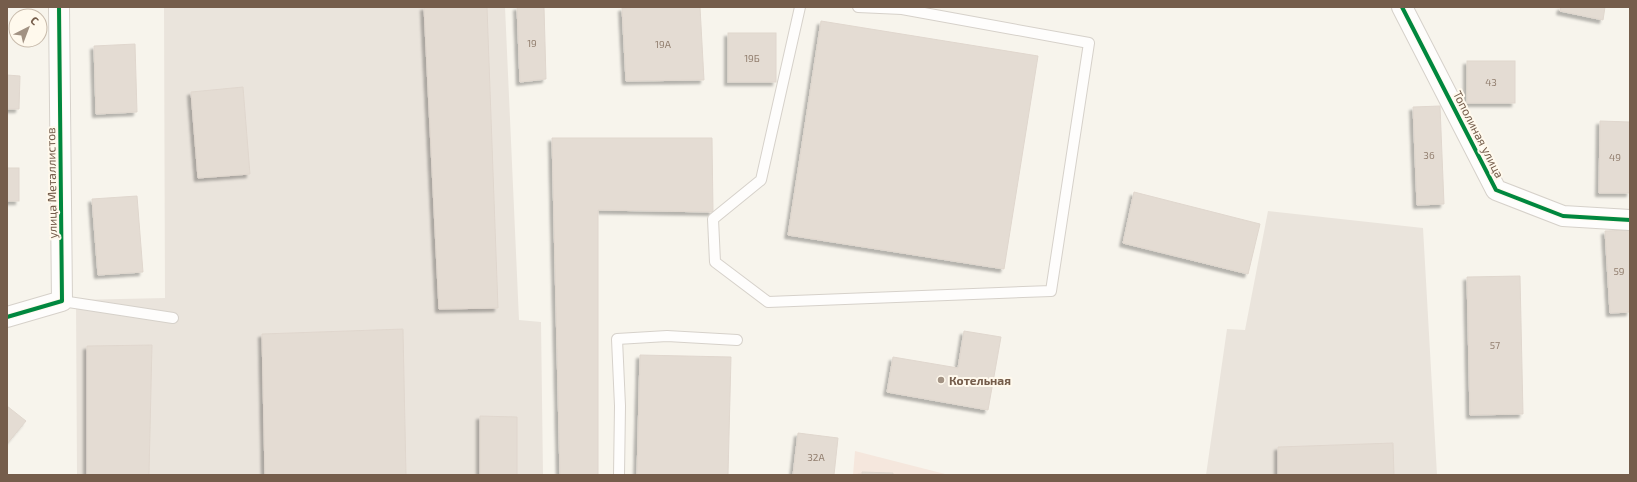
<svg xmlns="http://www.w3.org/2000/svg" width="1637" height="482" viewBox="0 0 1637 482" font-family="'Exo 2',sans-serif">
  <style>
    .commercial { fill: #f5e7dd }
    .industrial { fill: #eae4dc }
    .building { fill: #e4dcd3; stroke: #e0d7ce; filter: url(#shadow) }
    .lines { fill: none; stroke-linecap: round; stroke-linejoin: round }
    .service-casing { stroke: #d6d1ca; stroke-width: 12 }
    .minor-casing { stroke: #d6d1ca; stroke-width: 22 }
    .service { stroke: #fefdfc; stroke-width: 10 }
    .minor { stroke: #fefdfc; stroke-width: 20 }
    .cycleway-casing { stroke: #fff9ed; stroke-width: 6 }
    .cycleway { stroke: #00873e; stroke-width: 4 }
    .poi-dot { fill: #a29283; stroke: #fff9ed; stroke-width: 1.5 }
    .labels { text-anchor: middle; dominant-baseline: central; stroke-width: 4; stroke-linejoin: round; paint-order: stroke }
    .number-label { font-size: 10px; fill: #927f6f }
    .street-label { font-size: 12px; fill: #755d4b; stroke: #fff9ed }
    .poi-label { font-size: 12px; font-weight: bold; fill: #755d4b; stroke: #fff9ed; text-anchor: start }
  </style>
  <defs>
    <filter id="shadow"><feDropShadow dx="-3.5" dy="3.5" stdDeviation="1" flood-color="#0004"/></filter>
  </defs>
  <rect width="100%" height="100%" fill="#f7f4ec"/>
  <!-- commercial -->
  <polygon class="commercial" points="855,451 949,475 853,475"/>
  <!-- industrial -->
  <g class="industrial">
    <polygon points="164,7 505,7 519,320 541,322 543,475 77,475 76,300 165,298"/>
    <polygon points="1268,211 1423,228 1437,475 1206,475 1227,329 1245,330"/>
  </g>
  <!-- building -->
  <g class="building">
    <polygon points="424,7 487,7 498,308 439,309"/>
    <polygon points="517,7 544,7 546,79 520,82"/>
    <polygon points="640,7 700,7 704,80 626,81 622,8"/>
    <polygon points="1561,7 1605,7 1603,20 1560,11"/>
    <polygon points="821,21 1038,56 1004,269 788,235"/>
    <rect x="728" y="33" width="48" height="49"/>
    <polygon points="135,44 137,112 96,114 94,46"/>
    <rect x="1467" y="61" width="48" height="42"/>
    <polygon points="7,75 20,76 19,109 7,109"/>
    <polygon points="243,87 250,174 198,178 191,92"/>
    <polygon points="1440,106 1444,204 1417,205 1413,107"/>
    <polygon points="1600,121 1630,122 1630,193 1599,193"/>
    <polygon points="552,138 712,138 713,212 598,210 598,475 560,475"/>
    <rect x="7" y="168" width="12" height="33"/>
    <polygon points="1134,192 1260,224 1248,274 1123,243"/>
    <polygon points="137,196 143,272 98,275 92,199"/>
    <polygon points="1630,230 1630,312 1610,313 1605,231"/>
    <polygon points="1520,276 1523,414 1470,415 1467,277"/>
    <polygon points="403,329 406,475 265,475 262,334"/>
    <polygon points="964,331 1001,337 988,410 887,392 893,357 958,368"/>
    <polygon points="152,345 149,475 87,475 87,346"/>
    <polygon points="640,355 731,357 728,475 637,475"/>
    <polygon points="7,406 26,421 7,444"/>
    <polygon points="480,416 517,417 517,475 480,475"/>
    <polygon points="798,433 838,438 834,475 793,475"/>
    <polygon points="1393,443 1394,475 1278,475 1278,447"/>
    <polygon points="862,472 893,473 893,475 862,475"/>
  </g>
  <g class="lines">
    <defs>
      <g id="service">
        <polyline points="800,7 761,180 713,219 715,262 768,302 1051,291 1089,43 902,9 858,7"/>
        <polyline points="62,301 173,318"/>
        <polyline points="619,475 620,406 617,339 667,336 737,340"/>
      </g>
      <g id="minor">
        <polyline points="1402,7 1496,190 1563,216 1630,220"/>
        <polyline points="7,317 62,301 59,7"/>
      </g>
    </defs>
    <!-- service casing -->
    <use href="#service" class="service-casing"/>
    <!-- minor casing -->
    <use href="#minor" class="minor-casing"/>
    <!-- service -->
    <use href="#service" class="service"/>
    <!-- minor -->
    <use href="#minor" class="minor"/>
    <defs>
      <g id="cycleway">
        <polyline points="1402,7 1496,190 1563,216 1630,220"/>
        <polyline points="7,317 62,301 59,7"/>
      </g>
    </defs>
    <!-- cycleway casing -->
    <use href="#cycleway" class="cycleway-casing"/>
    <!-- cycleway -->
    <use href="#cycleway" class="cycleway"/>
  </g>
  <!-- markers -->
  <circle class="poi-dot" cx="941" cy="380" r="4"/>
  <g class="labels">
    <!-- number labels -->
    <g class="number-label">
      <text x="532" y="43">19</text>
      <text x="663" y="44">19А</text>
      <text x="752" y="58">19Б</text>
      <text x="1491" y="82">43</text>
      <text x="1429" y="155">36</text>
      <text x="1615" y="157">49</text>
      <text x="1619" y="271">59</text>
      <text x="1495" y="345">57</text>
      <text x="816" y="457">32А</text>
    </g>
    <!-- street labels -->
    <g class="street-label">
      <text transform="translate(1479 134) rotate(63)">Тополиная улица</text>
      <text transform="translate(51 183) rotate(-91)">улица Металлистов</text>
    </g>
    <!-- poi labels -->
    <g class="poi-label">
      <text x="949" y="380">Котельная</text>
    </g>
  </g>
  <!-- border -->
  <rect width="1637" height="482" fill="none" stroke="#755d4b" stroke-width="16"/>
  <!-- north arrow -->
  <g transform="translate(28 28) rotate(42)"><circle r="19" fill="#fff9ed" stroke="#c8bbac"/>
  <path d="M0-3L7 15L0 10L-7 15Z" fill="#a29283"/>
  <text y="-6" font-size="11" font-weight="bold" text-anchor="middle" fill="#755d4b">С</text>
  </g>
</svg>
